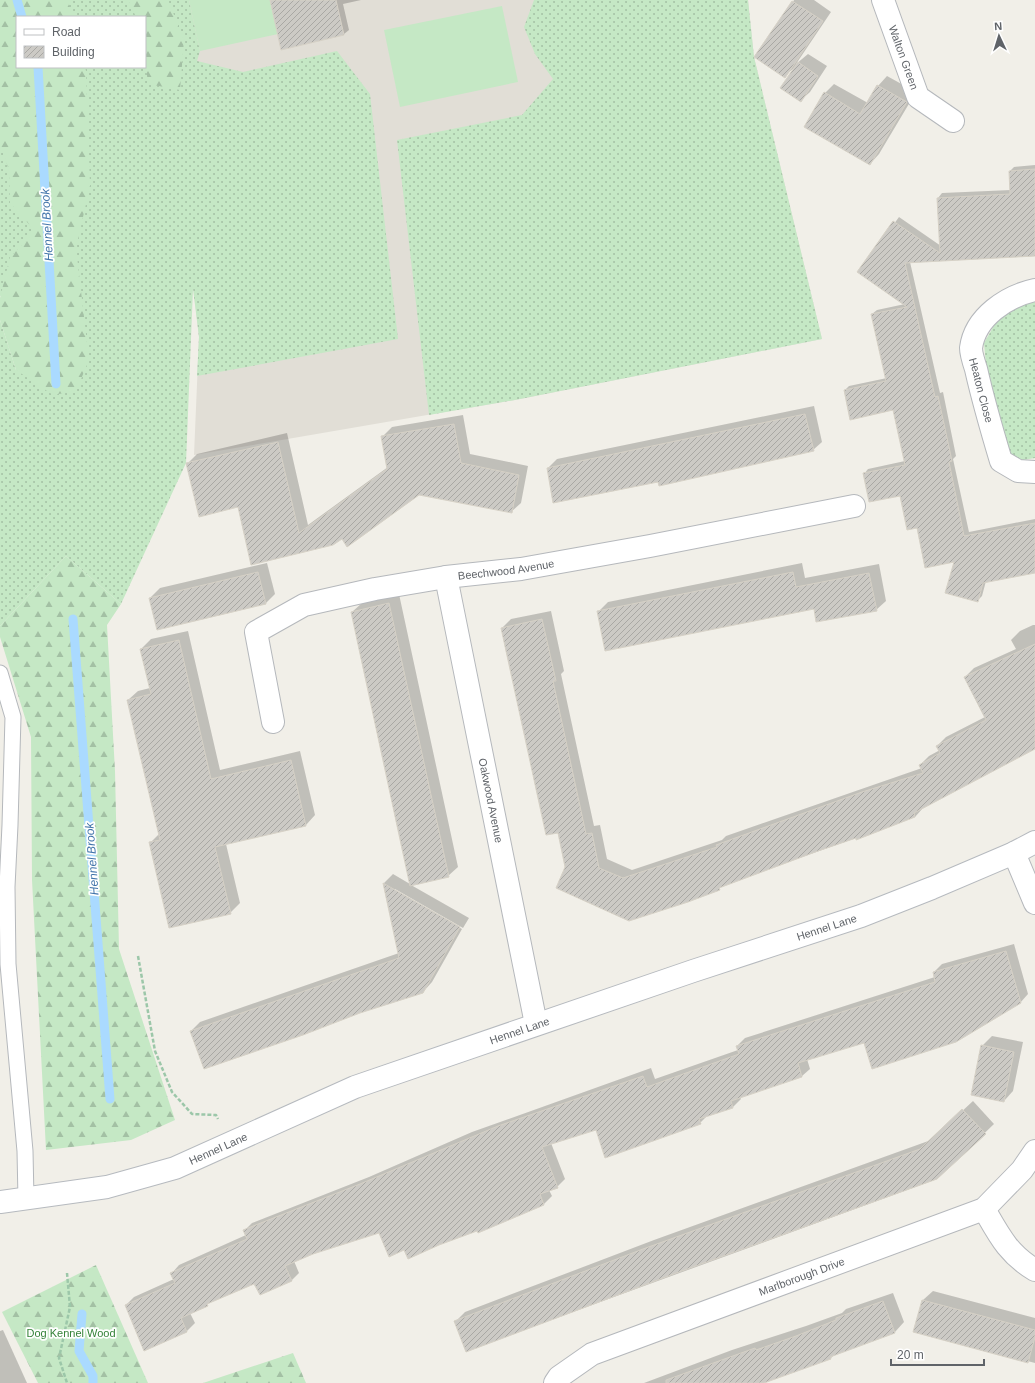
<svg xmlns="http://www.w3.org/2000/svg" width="1035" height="1383" viewBox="0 0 1035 1383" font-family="Helvetica,sans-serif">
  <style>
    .education { fill: #e1ded6 }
    .grass { fill: url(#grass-dots); fill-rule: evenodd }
    .forest { fill: url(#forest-firs) }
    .garden { fill: #c5e8c5 }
    .shadow { fill: #0003 }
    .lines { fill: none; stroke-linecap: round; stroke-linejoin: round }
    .stream { stroke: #aadaff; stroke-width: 9 }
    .building { fill: url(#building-hatch); stroke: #d6d1c6 }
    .service-casing { stroke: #b5b8bc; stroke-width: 17 }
    .minor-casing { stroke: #b5b8bc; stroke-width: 24 }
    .secondary-casing { stroke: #b6babf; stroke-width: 24 }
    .path { stroke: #9cc7a9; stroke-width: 2.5; stroke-dasharray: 4 2; stroke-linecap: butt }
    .service { stroke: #fff; stroke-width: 15 }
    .minor { stroke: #fff; stroke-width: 22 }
    .secondary { stroke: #fff; stroke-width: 22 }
    .labels { text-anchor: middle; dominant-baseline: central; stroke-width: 3.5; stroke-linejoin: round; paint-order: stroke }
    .street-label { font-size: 11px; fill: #5f6368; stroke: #fff }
    .park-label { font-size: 11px; fill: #348238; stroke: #fff }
    .water-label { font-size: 12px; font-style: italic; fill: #4174aa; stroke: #fff }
  </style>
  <defs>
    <pattern id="grass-dots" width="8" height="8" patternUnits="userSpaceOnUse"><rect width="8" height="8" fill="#c5e8c5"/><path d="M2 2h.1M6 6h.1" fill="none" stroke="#a3c0a4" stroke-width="1.8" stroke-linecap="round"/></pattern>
    <pattern id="forest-firs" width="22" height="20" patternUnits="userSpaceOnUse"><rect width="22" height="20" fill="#c5e8c5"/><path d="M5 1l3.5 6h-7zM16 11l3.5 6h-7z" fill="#a3c0a4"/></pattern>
    <pattern id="building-hatch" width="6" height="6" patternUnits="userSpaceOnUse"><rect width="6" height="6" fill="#cccac5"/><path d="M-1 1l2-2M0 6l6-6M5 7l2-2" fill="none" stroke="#a9a8a4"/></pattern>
  </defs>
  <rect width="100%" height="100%" fill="#f1efe8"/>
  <!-- education -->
  <polygon class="education" points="134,0 748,0 754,57 822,339 515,400 194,455 199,337 184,205 145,17"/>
  <!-- grass -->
  <g class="grass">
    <path d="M0,0H189L200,51L197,61L243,72L337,51L370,94L398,339L197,376L199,337L193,289L186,463L121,604L66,556L0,626V320L16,370L52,288L0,296ZM17,17H145V67H17Z"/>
    <polygon points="534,0 748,0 754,57 822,339 515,400 429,415 397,140 522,115 553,79 535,54 524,27"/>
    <polygon points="1035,301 1035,458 1017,461 1007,453 987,377 984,343 996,322 1022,302"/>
  </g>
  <!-- forest -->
  <g class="forest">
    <polygon points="0,0 68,0 72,17 17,17 17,67 85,67 86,71 90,186 76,248 89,360 76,391 53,395 16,370 0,320 0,298 10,257 35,231 10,203 9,170 0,144"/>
    <polygon points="128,0 168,0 184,40 180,90 148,84 145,58 145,17 136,17"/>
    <polygon points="66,556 121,604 107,625 115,771 119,949 175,1120 131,1140 46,1150 32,880 31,737 0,637 0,626"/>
    <polygon points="96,1265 148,1383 38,1383 2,1312"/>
    <polygon points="293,1353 306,1383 203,1383"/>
  </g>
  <!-- garden -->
  <g class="garden">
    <polygon points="189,0 270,0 278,34 200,51"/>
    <polygon points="502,6 518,82 400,107 384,30"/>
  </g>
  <!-- shadow -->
  <g class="shadow">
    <polygon points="271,0 361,0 343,4 349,30 344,34 282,49"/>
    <polygon points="794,0 814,0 831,12 796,64 808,54 827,66 810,92 800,101 796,66 784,77 793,2"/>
    <polygon points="887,76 916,92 879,154 870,164 825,93 834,84 868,103 878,86"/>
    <polygon points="1035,165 1035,256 910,262 940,393 943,392 956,456 953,459 969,532 1035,519 1035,571 986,581 982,596 977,601 955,561 918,527 901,495 864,474 868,469 905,461 894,409 845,390 849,386 887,378 872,314 877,310 905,304 859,272 899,217 941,246 938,198 942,193 1011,190 1010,171 1014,167"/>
    <polygon points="814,406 822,442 813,450 659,481 548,468 557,459"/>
    <polygon points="463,415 470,454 528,466 521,503 511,512 418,494 342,538 252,563 239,506 188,463 197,454 287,433 308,525 388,467 382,437 392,427"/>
    <polygon points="267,563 275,594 265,604 150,598 160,588"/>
    <polygon points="802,563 805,578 879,564 886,601 876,610 814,608 598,612 608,602"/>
    <polygon points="399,594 458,867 448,876 411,885 469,918 463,928 395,889 395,891 462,929 432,982 423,992 191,1031 200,1022 399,953 384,883 393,874 410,884 352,612 362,603"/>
    <polygon points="551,611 564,671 561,674 594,826 600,825 607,859 632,870 722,840 726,836 922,768 920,765 929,756 940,750 937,746 946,737 985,717 965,677 974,668 1016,649 1011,640 1020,631 1033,625 1035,625 1035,747 923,808 915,817 723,885 719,889 687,901 567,867 559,832 502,628 511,619"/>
    <polygon points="188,631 220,770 300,751 315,815 306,825 226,844 240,903 230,913 150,843 159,834 128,700 138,691 150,688 141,649 151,639"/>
    <polygon points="1014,944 1028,994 1020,1003 864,1042 807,1059 810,1069 802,1076 740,1097 741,1099 733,1107 708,1115 700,1123 596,1128 551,1143 565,1179 557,1187 549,1190 552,1196 544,1204 479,1231 478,1229 405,1249 379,1232 313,1253 294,1261 299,1273 291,1281 255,1283 211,1302 190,1313 195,1323 187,1331 145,1350 126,1305 134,1297 174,1279 172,1273 179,1265 246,1235 244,1231 252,1223 369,1177 472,1132 651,1068 655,1079 738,1050 737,1046 745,1038 935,977 934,972 942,964"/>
    <polygon points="992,1036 1023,1042 1013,1091 1004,1101 982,1046"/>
    <polygon points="973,1101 994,1124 937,1179 466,1351 456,1321 465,1312 654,1240 931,1140"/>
    <polygon points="933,1291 1035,1318 1035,1363 915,1331 923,1300"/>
    <polygon points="893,1293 904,1322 895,1332 834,1355 831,1358 760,1383 644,1383 732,1350 806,1326 842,1313 846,1309"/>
    <polygon points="3,1330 27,1383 0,1383 0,1331"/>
  </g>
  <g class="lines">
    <!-- stream -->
    <g class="stream">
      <polyline points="17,0 22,17"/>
      <polyline points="38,67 56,384"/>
      <polyline points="73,619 110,1099"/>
      <polyline points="82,1314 79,1351 93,1376 93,1383"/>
    </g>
  </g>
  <!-- building -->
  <g class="building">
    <polygon points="270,0 336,0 344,35 281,50"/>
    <polygon points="792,1 823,21 785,78 754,57"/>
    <polygon points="798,62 818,76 801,102 780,88"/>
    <polygon points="877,85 907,102 870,165 804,127 824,92 860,114"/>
    <polygon points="1035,169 1035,256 905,263 935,397 938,396 952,461 949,462 964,536 1035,523 1035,573 983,583 978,602 945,593 954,562 925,568 917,528 907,530 900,496 869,502 863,473 905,465 893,410 850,420 844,390 886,381 871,314 907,307 857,272 893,221 940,253 937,198 1010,194 1009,171"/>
    <polygon points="805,414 814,451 659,486 658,482 553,503 547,468"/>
    <polygon points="454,424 461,463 519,475 512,513 419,495 347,547 342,539 333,545 251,565 238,507 199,517 186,463 278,442 299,533 387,469 381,436"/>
    <polygon points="258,572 266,604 157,630 149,598"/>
    <polygon points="793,572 796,587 869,573 877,611 816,622 814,609 605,651 597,611"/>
    <polygon points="389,603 449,877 410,886 351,612"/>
    <polygon points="542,619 556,681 553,681 586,834 592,833 599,868 623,878 717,847 716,845 862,792 923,773 919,765 940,753 936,746 986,720 964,677 1035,644 1035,749 914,813 915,817 856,840 856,838 818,851 719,888 720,890 688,902 629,921 556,888 565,867 558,833 546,835 501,628"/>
    <polygon points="179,640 211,779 291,760 306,826 215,847 231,914 169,928 149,842 160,840 127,700 151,694 140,649"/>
    <polygon points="383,883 460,927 423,993 360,1013 303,1035 204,1069 190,1031 399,958"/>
    <polygon points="1006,951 1021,1003 956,1042 872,1069 864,1043 798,1063 802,1077 731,1101 733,1108 699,1119 701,1124 605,1158 596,1130 542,1147 558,1188 540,1194 544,1205 478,1233 477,1231 439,1245 408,1259 404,1250 389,1257 379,1233 313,1254 285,1266 292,1281 260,1295 254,1284 207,1304 208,1306 181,1318 187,1332 144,1351 125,1305 175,1283 170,1273 247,1239 243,1230 360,1184 498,1126 643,1076 647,1087 739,1054 736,1046 935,982 933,972"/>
    <polygon points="981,1045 1014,1052 1004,1102 971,1095"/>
    <polygon points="962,1109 986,1134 937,1179 679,1272 466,1352 454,1321 643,1249 920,1149"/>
    <polygon points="922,1300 1035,1330 1035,1337 1028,1363 913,1332"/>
    <polygon points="883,1301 895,1333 830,1357 831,1359 764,1383 666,1383 666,1380 755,1348 756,1350 796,1336 836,1320 836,1318"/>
  </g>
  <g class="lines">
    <defs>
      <polyline id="service" points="0,673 13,717 10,825 7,887 8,964 25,1151 26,1199"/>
      <g id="minor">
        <path id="s1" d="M883,0L918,97L953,121"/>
        <path id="s2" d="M1035,290C1007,296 975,317 971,348C971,354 974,363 976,369C983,400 992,431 1001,461L1018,471L1035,472"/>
        <path id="s3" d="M446,577L536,1024"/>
        <path id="s4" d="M273,722L256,632L304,605L375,589L446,577L521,569L650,546L854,506"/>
        <polyline points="1014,853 1035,903"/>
        <path d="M984,1209C999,1235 1008,1254 1035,1270"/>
        <path id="s5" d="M555,1383L559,1377L592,1354L984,1209L1022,1170L1035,1151"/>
      </g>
      <g id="secondary">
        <path id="s6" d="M0,1202L107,1187L175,1168L355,1087L693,971L861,916L932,888L1014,853L1035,842"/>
      </g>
    </defs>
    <!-- service casing -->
    <use href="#service" class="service-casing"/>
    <!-- minor casing -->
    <use href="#minor" class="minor-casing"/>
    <!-- secondary casing -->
    <use href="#secondary" class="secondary-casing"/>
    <!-- path -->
    <g class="path">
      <polyline points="138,956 155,1051 172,1092 192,1114 216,1115 218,1119"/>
      <polyline points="67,1273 70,1307 59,1358 67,1383"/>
    </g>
    <!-- service -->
    <use href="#service" class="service"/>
    <!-- minor -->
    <use href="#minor" class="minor"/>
    <!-- secondary -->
    <use href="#secondary" class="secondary"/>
  </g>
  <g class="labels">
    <!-- street labels -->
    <g class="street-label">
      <text stroke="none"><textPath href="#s1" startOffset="61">Walton Green</textPath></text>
      <text stroke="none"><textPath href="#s2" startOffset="135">Heaton Close</textPath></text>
      <text stroke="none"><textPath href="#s4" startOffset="352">Beechwood Avenue</textPath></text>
      <text stroke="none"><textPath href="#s3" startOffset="228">Oakwood Avenue</textPath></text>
      <text stroke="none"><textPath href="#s6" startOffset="874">Hennel Lane</textPath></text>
      <text stroke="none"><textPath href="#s6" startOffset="550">Hennel Lane</textPath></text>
      <text stroke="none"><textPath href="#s6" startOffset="226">Hennel Lane</textPath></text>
      <text stroke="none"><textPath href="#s5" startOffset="271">Marlborough Drive</textPath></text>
    </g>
    <!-- park labels -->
    <g class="park-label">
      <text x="71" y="1333">Dog Kennel Wood</text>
    </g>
    <!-- water labels -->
    <g class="water-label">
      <text transform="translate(47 225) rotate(-93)">Hennel Brook</text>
      <text transform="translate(92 859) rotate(-94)">Hennel Brook</text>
    </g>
  </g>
  <!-- legend -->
  <rect x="16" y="16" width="130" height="52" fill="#ffffff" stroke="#bfc1c3"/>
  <rect x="24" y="29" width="20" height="6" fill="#ffffff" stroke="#bfc1c3"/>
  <text x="52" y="36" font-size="12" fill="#5f6368">Road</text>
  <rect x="24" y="46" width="20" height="12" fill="url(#building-hatch)" stroke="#bfc1c3"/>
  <text x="52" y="56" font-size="12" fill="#5f6368">Building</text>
  <!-- north arrow -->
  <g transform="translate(999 36) rotate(356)" stroke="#ffffff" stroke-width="3" paint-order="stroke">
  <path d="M0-3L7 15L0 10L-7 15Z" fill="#5f6368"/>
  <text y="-6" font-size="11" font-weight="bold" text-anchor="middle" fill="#5f6368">N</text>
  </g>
  <!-- scale -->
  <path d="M891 1359v6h93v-6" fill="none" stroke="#5f6368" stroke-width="2"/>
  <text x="897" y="1359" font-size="12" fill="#5f6368" stroke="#ffffff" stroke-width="3" paint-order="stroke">20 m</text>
</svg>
